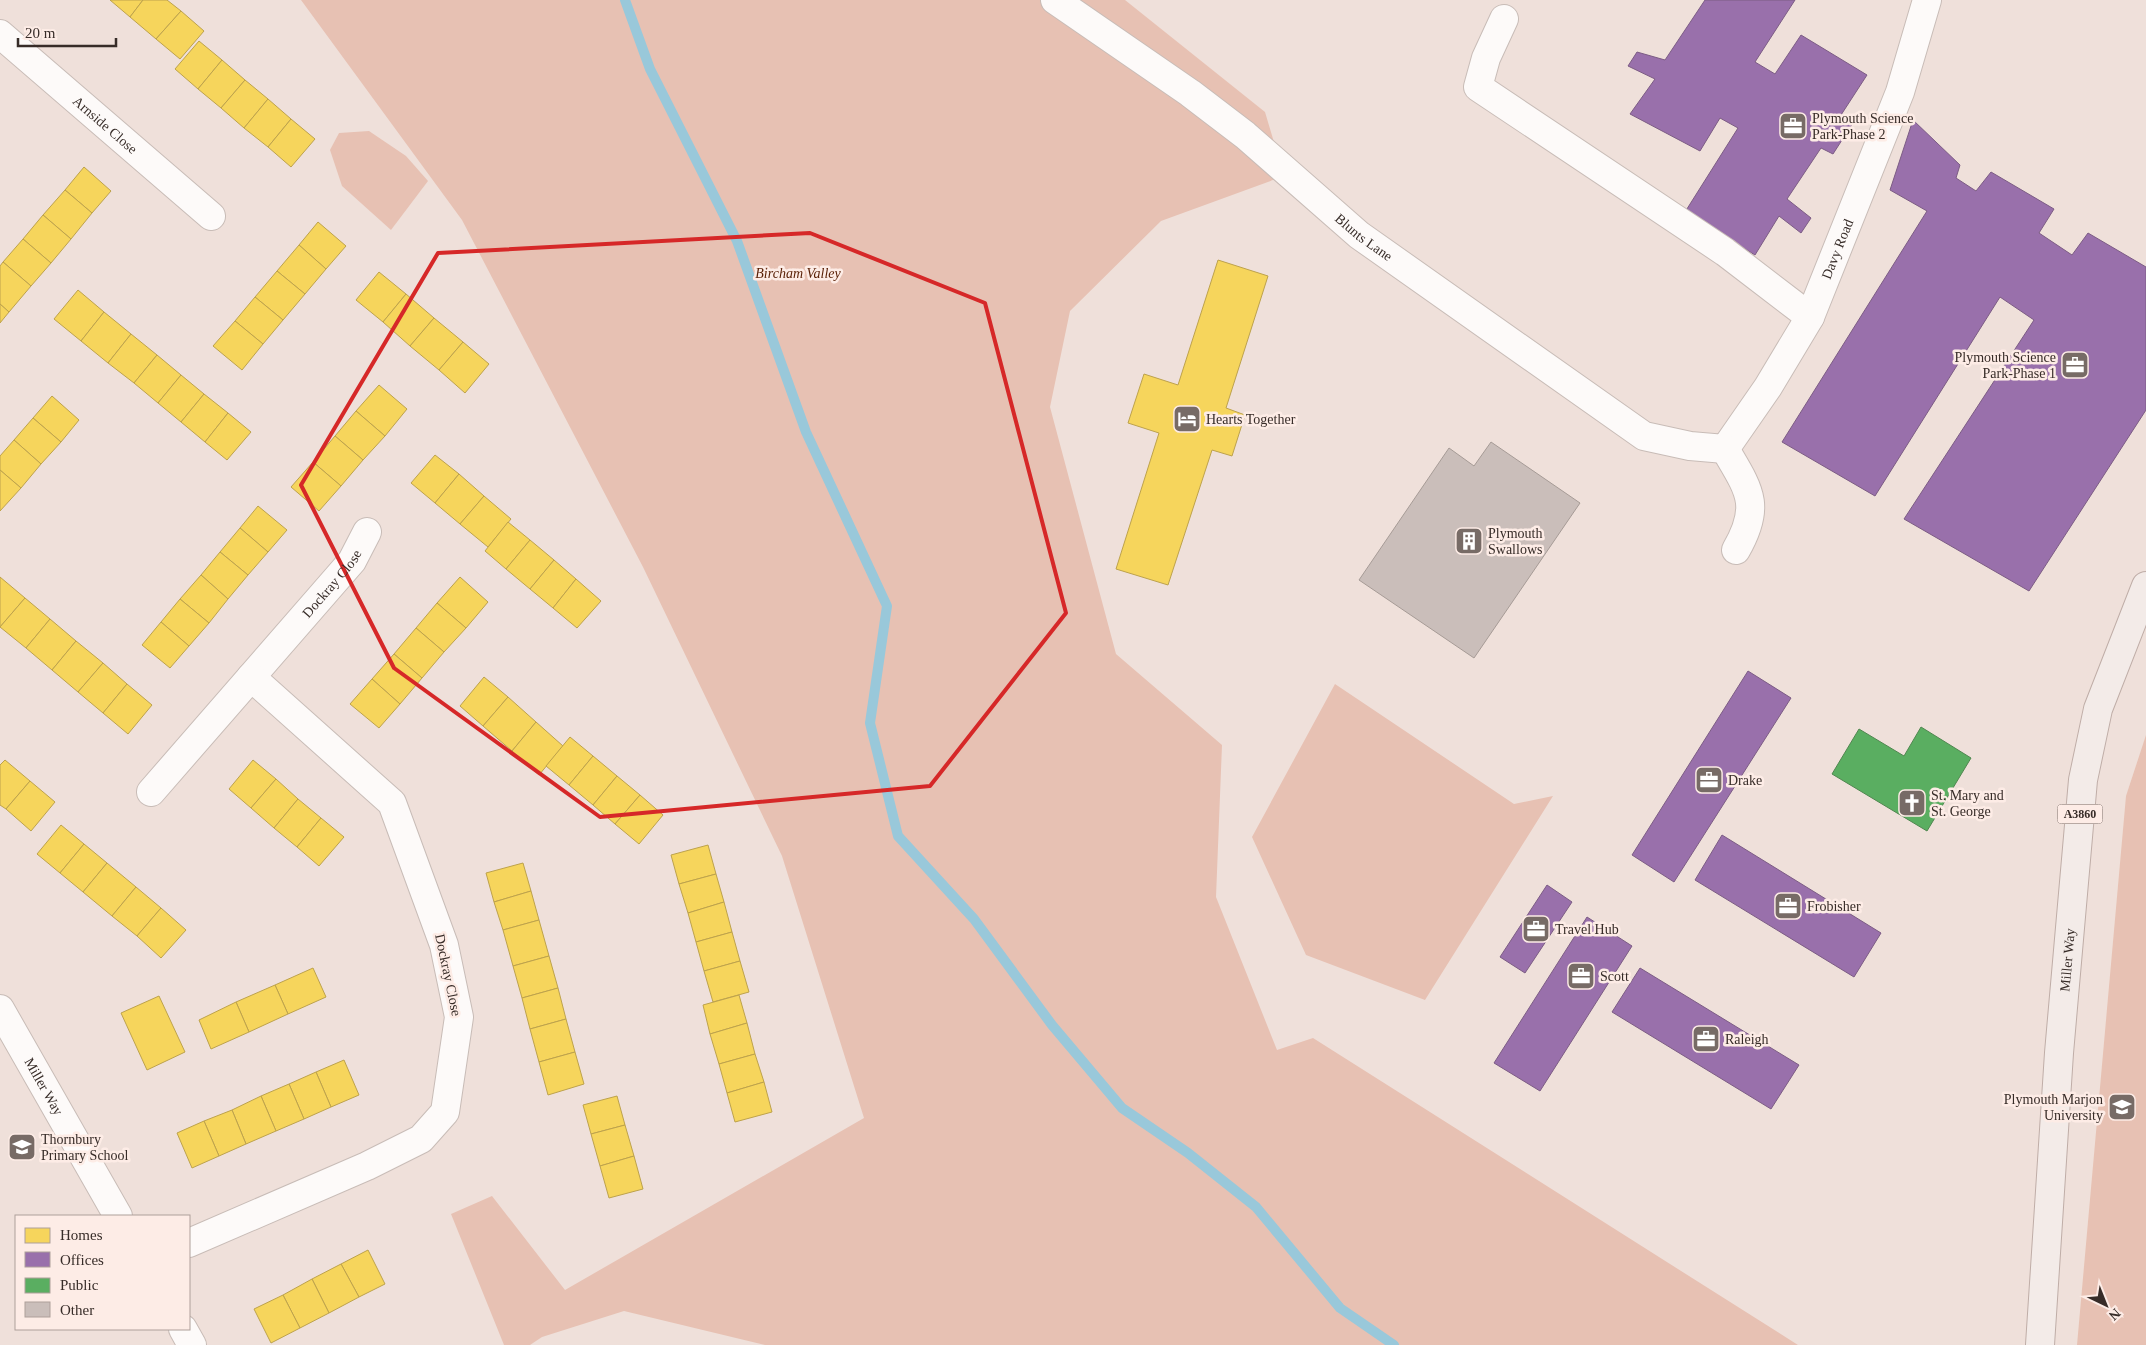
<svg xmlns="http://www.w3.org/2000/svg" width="2146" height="1345" viewBox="0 0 2146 1345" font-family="Georgia,serif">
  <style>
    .green { fill: #e7c1b3 }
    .homes { fill: #f6d55c; stroke: #bda24c }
    .offices { fill: #9970ab; stroke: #7c5c84 }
    .public { fill: #5aae61; stroke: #508750 }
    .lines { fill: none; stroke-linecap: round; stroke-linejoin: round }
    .stream { stroke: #99c8da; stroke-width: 10 }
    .building { fill: #cabeba; stroke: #a69b96 }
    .minor-casing { stroke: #c8bcb7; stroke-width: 30 }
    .tertiary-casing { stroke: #c8bcb7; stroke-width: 30 }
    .primary-casing { stroke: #bfada7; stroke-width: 30 }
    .minor { stroke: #fdfaf9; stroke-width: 28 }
    .tertiary { stroke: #fdfaf9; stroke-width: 28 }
    .primary { stroke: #f3ebe8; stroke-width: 28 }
    .marked { fill: none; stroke: #d62828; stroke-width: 4; stroke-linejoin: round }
    .labels { text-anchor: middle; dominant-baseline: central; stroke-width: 5; stroke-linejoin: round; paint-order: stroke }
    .shield { fill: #fdece6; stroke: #726661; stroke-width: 1 }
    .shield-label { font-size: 12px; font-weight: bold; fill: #372c28 }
    .poi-label { font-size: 14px; fill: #372c28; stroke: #fdece6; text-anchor: start }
    .street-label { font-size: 14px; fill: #372c28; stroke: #fdece6 }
    .park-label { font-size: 14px; font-style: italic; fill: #581f05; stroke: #fdece6 }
  </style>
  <rect width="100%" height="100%" fill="#efe0da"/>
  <!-- green -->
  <g class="green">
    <polygon points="301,0 1125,0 1265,112 1284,176 1161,221 1070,311 1050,407 1116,654 1222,745 1216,897 1277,1050 1313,1038 1798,1345 765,1345 624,1311 542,1337 530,1345 504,1345 451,1214 492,1196 565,1290 864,1118 782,856 643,567 462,220"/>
    <polygon points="369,131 406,156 428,181 391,230 342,186 330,150 339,133"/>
    <polygon points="1335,684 1514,804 1553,796 1425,1000 1306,955 1252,837"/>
    <polygon points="2146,735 2146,1345 2077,1345 2126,796"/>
  </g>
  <!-- homes -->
  <g class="homes">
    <polygon points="110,0 143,0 130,17"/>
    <polygon points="143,0 167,0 181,11 156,39 130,17"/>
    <polygon points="181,11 204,31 180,59 156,39"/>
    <polygon points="199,41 222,60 198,89 175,69"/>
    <polygon points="222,60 245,80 221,108 198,89"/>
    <polygon points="245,80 268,99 244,128 221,108"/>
    <polygon points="268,99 291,119 268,147 244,128"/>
    <polygon points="291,119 315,139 291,167 268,147"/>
    <polygon points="84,167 111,191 92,213 65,190"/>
    <polygon points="65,190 92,213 71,239 43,215"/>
    <polygon points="43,215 71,239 51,263 23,239"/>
    <polygon points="318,222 346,246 326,269 299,245"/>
    <polygon points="23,239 51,263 31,286 3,262"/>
    <polygon points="299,245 326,269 305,294 277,271"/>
    <polygon points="1218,260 1268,276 1226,408 1245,415 1232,456 1212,450 1168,585 1116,569 1159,433 1128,423 1144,374 1178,385"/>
    <polygon points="3,262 31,286 9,312 0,304 0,266"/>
    <polygon points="277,271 305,294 283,320 255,297"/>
    <polygon points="379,272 406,294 383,322 356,300"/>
    <polygon points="78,290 104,312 81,341 54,319"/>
    <polygon points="406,294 434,318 410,346 383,322"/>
    <polygon points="255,297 283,320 263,344 235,321"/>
    <polygon points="0,304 9,312 0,323"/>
    <polygon points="104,312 131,334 108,363 81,341"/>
    <polygon points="434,318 463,342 439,370 410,346"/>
    <polygon points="235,321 263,344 242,370 213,346"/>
    <polygon points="131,334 157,355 134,383 108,363"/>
    <polygon points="463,342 489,364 465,393 439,370"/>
    <polygon points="157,355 181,375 158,403 134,383"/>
    <polygon points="181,375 204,394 181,422 158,403"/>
    <polygon points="379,385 407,409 385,436 356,411"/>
    <polygon points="204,394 228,413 205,442 181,422"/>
    <polygon points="52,396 79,420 61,442 33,418"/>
    <polygon points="356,411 385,436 363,460 335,436"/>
    <polygon points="228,413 251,432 227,460 205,442"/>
    <polygon points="33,418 61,442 41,464 14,440"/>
    <polygon points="335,436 363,460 341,486 313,462"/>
    <polygon points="14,440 41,464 21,488 0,470 0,456"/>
    <polygon points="435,455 459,474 435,503 411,483"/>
    <polygon points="313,462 341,486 319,511 291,487"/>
    <polygon points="0,470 21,488 0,511"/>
    <polygon points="459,474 484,496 460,524 435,503"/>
    <polygon points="484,496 511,519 488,547 460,524"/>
    <polygon points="258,506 287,530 268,552 240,528"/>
    <polygon points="508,522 530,540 506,569 485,551"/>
    <polygon points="240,528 268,552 248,575 220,552"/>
    <polygon points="530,540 554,560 530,589 506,569"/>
    <polygon points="220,552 248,575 228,599 201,575"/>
    <polygon points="554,560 576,579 553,608 530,589"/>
    <polygon points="201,575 228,599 209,623 180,599"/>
    <polygon points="0,577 25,598 0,627"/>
    <polygon points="460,577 488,602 466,628 437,603"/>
    <polygon points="576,579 601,601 577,628 553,608"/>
    <polygon points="25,598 50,619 26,648 0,627"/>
    <polygon points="180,599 209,623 189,646 161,622"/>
    <polygon points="437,603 466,628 444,652 416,628"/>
    <polygon points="50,619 76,641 52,670 26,648"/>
    <polygon points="161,622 189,646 170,668 142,645"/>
    <polygon points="416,628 444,652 422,678 394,654"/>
    <polygon points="76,641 103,663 78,692 52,670"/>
    <polygon points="394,654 422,678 400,704 372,679"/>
    <polygon points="103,663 127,684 103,713 78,692"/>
    <polygon points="484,677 508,697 483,726 460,706"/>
    <polygon points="372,679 400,704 379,728 350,704"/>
    <polygon points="127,684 152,705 128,734 103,713"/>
    <polygon points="508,697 536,722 512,751 483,726"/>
    <polygon points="536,722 563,746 539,775 512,751"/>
    <polygon points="570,737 593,756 569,785 546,766"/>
    <polygon points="593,756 617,776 593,805 569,785"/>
    <polygon points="5,760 30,781 6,809 0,805 0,765"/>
    <polygon points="253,760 276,779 251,808 229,789"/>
    <polygon points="617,776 640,795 615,824 593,805"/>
    <polygon points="276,779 298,799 274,828 251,808"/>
    <polygon points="30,781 55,802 31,831 6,809"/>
    <polygon points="640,795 663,815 639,844 615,824"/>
    <polygon points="298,799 321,818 297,847 274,828"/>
    <polygon points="321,818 344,837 319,866 297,847"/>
    <polygon points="61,825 84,844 60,873 37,854"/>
    <polygon points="84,844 107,863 83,892 60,873"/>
    <polygon points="708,845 716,874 679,884 671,855"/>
    <polygon points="107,863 136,887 112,916 83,892"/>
    <polygon points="523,863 531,891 494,902 486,873"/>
    <polygon points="716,874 724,902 688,913 679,884"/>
    <polygon points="136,887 161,908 137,936 112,916"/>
    <polygon points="531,891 539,920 503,930 494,902"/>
    <polygon points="724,902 732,932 696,942 688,913"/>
    <polygon points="161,908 186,930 161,958 137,936"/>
    <polygon points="539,920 549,956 513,966 503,930"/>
    <polygon points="732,932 740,961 704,971 696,942"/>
    <polygon points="549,956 558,988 522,998 513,966"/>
    <polygon points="740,961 749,992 713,1002 704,971"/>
    <polygon points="313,968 326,997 288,1014 275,985"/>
    <polygon points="275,985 288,1014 249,1032 236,1002"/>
    <polygon points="558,988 566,1019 530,1029 522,998"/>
    <polygon points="739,995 747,1023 710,1034 703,1005"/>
    <polygon points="159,996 185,1052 147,1070 121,1013"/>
    <polygon points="236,1002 249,1032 211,1049 199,1020"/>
    <polygon points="566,1019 575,1052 539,1062 530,1029"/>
    <polygon points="747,1023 755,1054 719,1064 710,1034"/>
    <polygon points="575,1052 584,1084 548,1095 539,1062"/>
    <polygon points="755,1054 764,1082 727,1093 719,1064"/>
    <polygon points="344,1060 359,1095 331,1107 316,1072"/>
    <polygon points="316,1072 331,1107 304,1119 289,1084"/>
    <polygon points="764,1082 772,1112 735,1122 727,1093"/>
    <polygon points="289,1084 304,1119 276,1131 261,1096"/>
    <polygon points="261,1096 276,1131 246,1144 232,1110"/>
    <polygon points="617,1096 625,1125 591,1134 583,1105"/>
    <polygon points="232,1110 246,1144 219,1156 204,1121"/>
    <polygon points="204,1121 219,1156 192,1168 177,1133"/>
    <polygon points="625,1125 634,1156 600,1166 591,1134"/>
    <polygon points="634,1156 643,1189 609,1198 600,1166"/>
    <polygon points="368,1250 385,1284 359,1297 341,1264"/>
    <polygon points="341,1264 359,1297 329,1313 312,1279"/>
    <polygon points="312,1279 329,1313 300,1328 283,1295"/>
    <polygon points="283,1295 300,1328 271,1343 254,1309"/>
  </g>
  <!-- offices -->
  <g class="offices">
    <polygon points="1705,0 1795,0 1755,62 1775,74 1801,35 1867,75 1841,115 1853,123 1833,154 1821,148 1787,199 1811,218 1801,233 1779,216 1755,255 1685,212 1738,128 1720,118 1700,151 1630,114 1655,79 1628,66 1637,52 1665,60"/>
    <polygon points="1913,120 1960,165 1956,178 1976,191 1991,172 2054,209 2039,233 2072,255 2088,233 2146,267 2146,410 2029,591 1904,519 2034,320 2000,297 1875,496 1782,442 1927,211 1890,190"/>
    <polygon points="1748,671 1791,698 1674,882 1632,855"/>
    <polygon points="1722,835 1881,933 1854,977 1695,880"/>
    <polygon points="1547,885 1572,902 1525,973 1500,957"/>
    <polygon points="1587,917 1632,946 1540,1091 1494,1063"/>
    <polygon points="1640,968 1799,1065 1771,1109 1612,1012"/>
  </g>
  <!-- public -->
  <polygon class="public" points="1921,727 1971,758 1927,831 1832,774 1859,729 1904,756"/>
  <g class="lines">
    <!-- stream -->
    <polyline class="stream" points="625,0 650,69 737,241 806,432 887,606 870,723 898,836 974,919 1052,1025 1122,1108 1188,1153 1256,1207 1340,1308 1394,1345"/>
  </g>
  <!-- building -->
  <polygon class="building" points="1491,442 1580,503 1474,658 1359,580 1449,448 1474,466"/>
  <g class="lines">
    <defs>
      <g id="minor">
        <path id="s1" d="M1055,0L1190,93L1245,135L1359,235L1644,436L1690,446L1725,449L1768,387L1810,317L1900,92L1927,0"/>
        <polyline points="1504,19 1486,58 1478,87 1725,252 1810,317"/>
        <path id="s2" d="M0,34L211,216"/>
        <path id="s3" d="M151,792L352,561L367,532"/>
        <polyline points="189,1243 367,1166 421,1139 445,1112 459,1017 444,945 392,803 251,677"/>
      </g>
      <g id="tertiary">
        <path d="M1725,449C1749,490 1762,505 1736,550"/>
        <path id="s4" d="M0,1009L118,1216"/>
        <polyline points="183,1329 192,1345"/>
      </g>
      <g id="primary">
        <path id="s5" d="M2040,1345L2059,1053L2083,780L2098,709L2146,586"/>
      </g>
    </defs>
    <!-- minor casing -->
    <use href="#minor" class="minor-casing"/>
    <!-- tertiary casing -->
    <use href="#tertiary" class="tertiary-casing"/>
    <!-- primary casing -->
    <use href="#primary" class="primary-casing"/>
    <!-- minor -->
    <use href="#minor" class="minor"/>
    <!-- tertiary -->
    <use href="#tertiary" class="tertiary"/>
    <!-- primary -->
    <use href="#primary" class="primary"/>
  </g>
  <!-- marked area -->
  <path class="marked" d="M810,233L985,303L1066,613L930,786L600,817L394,668L301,485L438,253Z"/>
  <!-- icons -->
  <defs>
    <symbol id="office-square" viewBox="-11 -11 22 22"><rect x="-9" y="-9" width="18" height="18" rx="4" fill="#776b66" stroke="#fdece6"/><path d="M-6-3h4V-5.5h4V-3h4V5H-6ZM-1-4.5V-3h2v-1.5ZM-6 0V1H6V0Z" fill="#fff"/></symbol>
    <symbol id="hotel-square" viewBox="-11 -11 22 22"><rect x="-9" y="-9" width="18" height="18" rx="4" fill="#776b66" stroke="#fdece6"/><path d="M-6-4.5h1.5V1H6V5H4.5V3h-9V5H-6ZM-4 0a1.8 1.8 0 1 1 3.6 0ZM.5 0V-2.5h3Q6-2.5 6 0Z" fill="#fff"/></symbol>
    <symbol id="building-square" viewBox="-11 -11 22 22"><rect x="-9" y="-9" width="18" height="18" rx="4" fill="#776b66" stroke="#fdece6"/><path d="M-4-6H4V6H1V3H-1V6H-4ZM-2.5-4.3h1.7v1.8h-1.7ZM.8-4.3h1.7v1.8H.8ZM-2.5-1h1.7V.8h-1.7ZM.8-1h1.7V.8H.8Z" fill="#fff"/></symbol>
    <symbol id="church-square" viewBox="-11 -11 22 22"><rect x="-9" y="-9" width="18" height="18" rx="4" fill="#776b66" stroke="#fdece6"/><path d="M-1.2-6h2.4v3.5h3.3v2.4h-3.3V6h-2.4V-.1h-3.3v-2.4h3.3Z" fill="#fff"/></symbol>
    <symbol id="university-square" viewBox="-11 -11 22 22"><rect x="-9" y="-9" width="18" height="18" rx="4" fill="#776b66" stroke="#fdece6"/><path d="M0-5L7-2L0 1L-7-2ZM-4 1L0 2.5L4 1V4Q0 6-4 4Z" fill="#fff"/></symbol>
    <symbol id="school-square" viewBox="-11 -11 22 22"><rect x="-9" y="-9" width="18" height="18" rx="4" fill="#776b66" stroke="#fdece6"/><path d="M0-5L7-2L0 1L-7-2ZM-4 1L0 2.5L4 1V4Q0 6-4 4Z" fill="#fff"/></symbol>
  </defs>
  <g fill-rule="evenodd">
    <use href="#office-square" x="1777" y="110" width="32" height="32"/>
    <use href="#office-square" x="2059" y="349" width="32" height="32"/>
    <use href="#hotel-square" x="1171" y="403" width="32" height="32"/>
    <use href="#building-square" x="1453" y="525" width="32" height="32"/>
    <use href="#office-square" x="1693" y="764" width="32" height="32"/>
    <use href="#church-square" x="1896" y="787" width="32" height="32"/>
    <use href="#office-square" x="1772" y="890" width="32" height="32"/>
    <use href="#office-square" x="1520" y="913" width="32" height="32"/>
    <use href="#office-square" x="1565" y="960" width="32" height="32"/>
    <use href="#office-square" x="1690" y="1023" width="32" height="32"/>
    <use href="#university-square" x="2106" y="1091" width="32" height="32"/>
    <use href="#school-square" x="6" y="1131" width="32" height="32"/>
  </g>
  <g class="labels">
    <!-- shield labels -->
    <rect class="shield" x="2057.5" y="804.5" width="45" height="19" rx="4"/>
    <g class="shield-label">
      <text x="2080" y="814">A3860</text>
    </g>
    <!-- poi labels -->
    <g class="poi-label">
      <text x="1812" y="118">Plymouth Science<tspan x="1812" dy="16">Park-Phase 2</tspan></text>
      <text x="2056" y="357" text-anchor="end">Plymouth Science<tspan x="2056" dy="16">Park-Phase 1</tspan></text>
      <text x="1206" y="419">Hearts Together</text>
      <text x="1488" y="533">Plymouth<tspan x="1488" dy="16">Swallows</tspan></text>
      <text x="1728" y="780">Drake</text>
      <text x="1931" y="795">St. Mary and<tspan x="1931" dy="16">St. George</tspan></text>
      <text x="1807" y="906">Frobisher</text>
      <text x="1555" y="929">Travel Hub</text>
      <text x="1600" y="976">Scott</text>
      <text x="1725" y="1039">Raleigh</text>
      <text x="2103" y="1099" text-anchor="end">Plymouth Marjon<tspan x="2103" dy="16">University</tspan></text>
      <text x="41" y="1139">Thornbury<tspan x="41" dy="16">Primary School</tspan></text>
    </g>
    <!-- street labels -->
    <g class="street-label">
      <text stroke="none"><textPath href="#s2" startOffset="139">Arnside Close</textPath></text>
      <text stroke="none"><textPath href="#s1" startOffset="390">Blunts Lane</textPath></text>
      <text stroke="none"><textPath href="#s1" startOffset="1046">Davy Road</textPath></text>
      <text stroke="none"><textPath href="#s3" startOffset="276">Dockray Close</textPath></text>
      <text stroke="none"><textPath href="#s5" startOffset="386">Miller Way</textPath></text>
      <text transform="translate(448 975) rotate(78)">Dockray Close</text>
      <text stroke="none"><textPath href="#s4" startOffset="89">Miller Way</textPath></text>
    </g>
    <!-- park labels -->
    <g class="park-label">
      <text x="798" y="273">Bircham Valley</text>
    </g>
  </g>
  <!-- legend -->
  <rect x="15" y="1215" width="175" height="115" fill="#fdece6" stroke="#ae9f9a"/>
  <rect x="25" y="1228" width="25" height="15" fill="#f6d55c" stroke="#ae9f9a"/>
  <text x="60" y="1240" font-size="15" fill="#372c28">Homes</text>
  <rect x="25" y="1252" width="25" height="15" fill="#9970ab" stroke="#ae9f9a"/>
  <text x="60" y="1265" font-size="15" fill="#372c28">Offices</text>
  <rect x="25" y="1278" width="25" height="15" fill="#5aae61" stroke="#ae9f9a"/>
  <text x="60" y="1290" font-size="15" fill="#372c28">Public</text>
  <rect x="25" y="1302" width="25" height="15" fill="#cabeba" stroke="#ae9f9a"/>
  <text x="60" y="1315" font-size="15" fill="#372c28">Other</text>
  <!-- north arrow -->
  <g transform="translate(2106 1305) rotate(137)" stroke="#fdece6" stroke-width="4" paint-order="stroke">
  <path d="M0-4L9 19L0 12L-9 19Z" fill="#372c28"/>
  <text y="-8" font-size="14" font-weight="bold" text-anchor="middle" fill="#372c28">N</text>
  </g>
  <!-- scale -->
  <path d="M18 38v8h98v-8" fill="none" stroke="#372c28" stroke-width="2.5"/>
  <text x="25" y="38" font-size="15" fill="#372c28" stroke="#fdece6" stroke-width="4" paint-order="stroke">20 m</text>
</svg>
